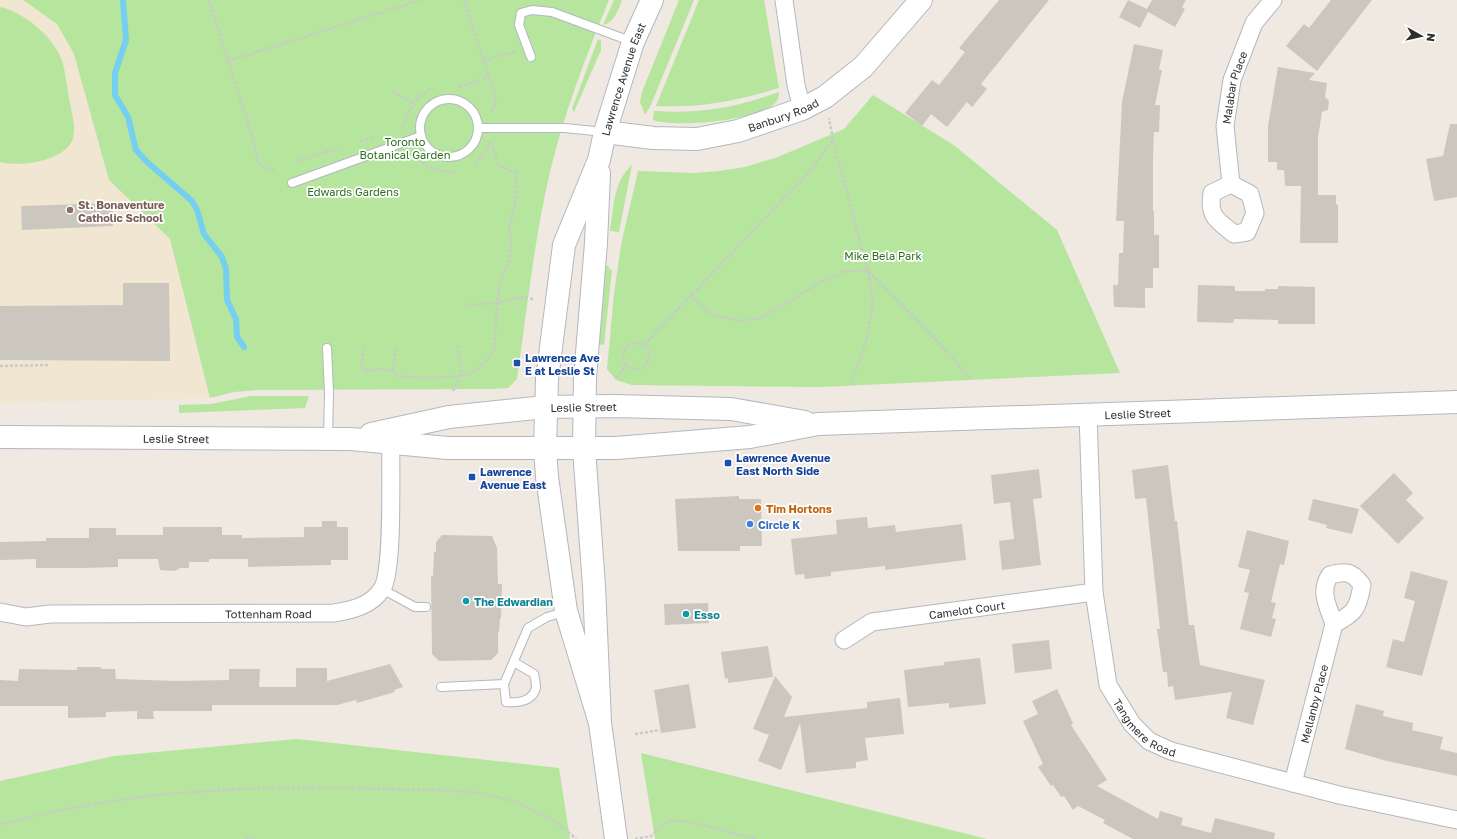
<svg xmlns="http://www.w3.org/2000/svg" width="1457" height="839" viewBox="0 0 1457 839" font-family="'Golos Text',sans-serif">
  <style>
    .education { fill: #f0e6d1 }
    .green { fill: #b6e59e }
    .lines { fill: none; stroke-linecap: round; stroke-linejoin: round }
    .stream { stroke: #75cff0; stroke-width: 6 }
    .building { fill: #cbc7bf }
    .lane-casing { stroke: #b4b7c1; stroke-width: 10 }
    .street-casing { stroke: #b4b7c1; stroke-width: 19 }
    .secondary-casing { stroke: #b4b7c1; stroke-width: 24 }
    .path { stroke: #c9c9c9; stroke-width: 2.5; stroke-dasharray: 3 2; stroke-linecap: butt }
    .lane { stroke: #fff; stroke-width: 8 }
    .street { stroke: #fff; stroke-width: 17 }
    .secondary { stroke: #fff; stroke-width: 22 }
    .education-dot { fill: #8d6e63; stroke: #fff; stroke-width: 1.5 }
    .transit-dot { fill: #1a4fb4; stroke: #fff; stroke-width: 1.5 }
    .food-dot { fill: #e8710a; stroke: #fff; stroke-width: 1.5 }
    .shop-dot { fill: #3f7fe0; stroke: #fff; stroke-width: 1.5 }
    .culture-dot { fill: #0f9aa8; stroke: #fff; stroke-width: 1.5 }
    .labels { text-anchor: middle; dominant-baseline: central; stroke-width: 3.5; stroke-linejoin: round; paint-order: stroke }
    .street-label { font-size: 11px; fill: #2e2e2e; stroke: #fff }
    .park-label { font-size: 11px; fill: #2c6e1b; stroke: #fff }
    .education-label { font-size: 11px; font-weight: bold; fill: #785e54; stroke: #fff; text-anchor: start }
    .transit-label { font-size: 11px; font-weight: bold; fill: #164399; stroke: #fff; text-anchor: start }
    .food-label { font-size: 11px; font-weight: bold; fill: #c56008; stroke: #fff; text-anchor: start }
    .shop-label { font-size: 11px; font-weight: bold; fill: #366cbe; stroke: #fff; text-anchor: start }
    .culture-label { font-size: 11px; font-weight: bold; fill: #0d838f; stroke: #fff; text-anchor: start }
  </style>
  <rect width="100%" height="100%" fill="#efe9e1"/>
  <!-- education -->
  <polygon class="education" points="0,0 23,0 57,24 74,54 109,180 170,239 210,398 0,403"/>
  <!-- green -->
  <g class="green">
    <path d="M23,0H609C586,56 564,113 550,172C534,240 527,310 517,379L508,388L489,389L259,390L234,392L210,398L170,239L109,180L74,54L57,24Z"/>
    <path d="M614,0H622C618,10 615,22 603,25Z"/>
    <polygon points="679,0 694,0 650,107 645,115 640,102 642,92"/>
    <path d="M699,0H764L779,88C738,101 699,108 656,106Z"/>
    <path d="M0,7C24,12 54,37 62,61C66,74 67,89 70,103C72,115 77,129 72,141C62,162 19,167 0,162Z"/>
    <polygon points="598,39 601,41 601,50 574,112 572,109"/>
    <path d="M779,92C779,95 778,99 777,101C762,121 674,128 653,120L654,111C702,114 734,108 779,92Z"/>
    <polygon points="873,95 955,146 1057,230 1120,373 821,387 632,385 616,380 607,369 614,294 621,245 638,171 693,173 719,171 745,167 778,157 844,129"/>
    <path d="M632,165L619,232L610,231C614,207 613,182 632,165Z"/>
    <polygon points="605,266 609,266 609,269 612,270 604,345 597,344"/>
    <polygon points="251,396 309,396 305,408 179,413 179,405 211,404"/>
    <polygon points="297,739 559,768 570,839 0,839 0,781 114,756"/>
    <polygon points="641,753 987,839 655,839"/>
  </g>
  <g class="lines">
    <!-- stream -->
    <polyline class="stream" points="123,0 126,40 115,73 115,95 128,117 136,150 147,162 192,201 197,210 204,234 222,257 226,269 227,300 236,319 237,337 244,347"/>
  </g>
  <!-- building -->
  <g class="building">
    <polygon points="999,0 1049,0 981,84 987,89 972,107 967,102 947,127 931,114 922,126 905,113 932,80 939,85 965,52 959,48"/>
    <polygon points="1128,0 1147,9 1152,0 1186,0 1182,7 1185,9 1175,27 1148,12 1140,28 1119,17"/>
    <polygon points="1331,0 1372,0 1317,71 1286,46 1304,24 1309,28"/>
    <polygon points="1134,44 1163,50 1159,70 1162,70 1155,105 1160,105 1159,132 1154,132 1153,157 1153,211 1154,211 1154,235 1159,235 1159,268 1153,268 1153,288 1145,288 1145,308 1114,307 1113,285 1118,285 1119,253 1123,253 1124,221 1116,221 1122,102"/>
    <polygon points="1278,67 1315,73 1309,80 1327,83 1325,97 1329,101 1328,110 1322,112 1318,138 1318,195 1336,195 1336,204 1338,205 1338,243 1300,243 1301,186 1285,186 1284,170 1277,170 1277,162 1268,162 1268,126"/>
    <polygon points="1450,124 1457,124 1457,197 1434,201 1426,159 1443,156"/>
    <polygon points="113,203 113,226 22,230 21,206"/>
    <polygon points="123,283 169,283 170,361 0,360 0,306 123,305"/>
    <polygon points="1198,285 1235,286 1235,291 1265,291 1265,289 1278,289 1278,286 1315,287 1315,324 1278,324 1278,320 1234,319 1233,323 1197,322"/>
    <polygon points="1168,465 1175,521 1177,521 1189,625 1194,625 1200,665 1265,680 1253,725 1226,718 1232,692 1175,700 1173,686 1168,687 1167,672 1163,672 1157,629 1160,629 1146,498 1135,499 1132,470"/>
    <polygon points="1039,469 1042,498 1033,499 1041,565 1002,570 999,541 1014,539 1010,502 994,504 991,475"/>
    <polygon points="1394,473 1413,493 1406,500 1424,518 1398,544 1360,506"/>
    <polygon points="739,496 739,499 761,499 762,546 740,546 740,551 678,551 675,499"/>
    <polygon points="1313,499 1359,509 1352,534 1326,528 1327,525 1308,520"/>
    <polygon points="867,517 868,528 895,525 896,532 962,524 966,560 885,570 885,566 831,572 831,576 805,579 804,574 795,575 791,539 837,534 836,520"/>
    <polygon points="322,521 337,521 337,527 348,527 348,560 331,560 331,565 248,567 248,559 209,559 209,562 189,562 189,568 180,568 175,571 160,570 158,559 118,559 118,567 84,568 36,568 36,559 0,560 0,542 46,541 46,538 89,538 89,528 116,528 116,535 163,535 163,527 222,527 222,535 242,535 242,538 304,537 304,527 322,527"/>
    <polygon points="1247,530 1289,541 1284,565 1280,564 1271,602 1276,603 1272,618 1276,619 1271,637 1240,629 1249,593 1244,592 1250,570 1238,567"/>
    <polygon points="442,535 492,536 497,548 498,584 502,584 501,618 500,618 499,632 498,632 498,653 491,660 439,661 432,654 431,576 433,576 434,552 436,552 436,542"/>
    <polygon points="1411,571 1448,581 1422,676 1386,667 1393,639 1404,642 1415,601 1404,598"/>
    <polygon points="708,603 709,623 665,625 664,604"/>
    <polygon points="1049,640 1052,669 1015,673 1012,644"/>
    <polygon points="768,646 773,677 728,683 728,678 725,679 721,652"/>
    <polygon points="980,658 986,704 949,708 949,703 908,707 904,670 944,665 944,662"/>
    <polygon points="390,664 403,687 394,690 395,692 357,703 356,700 337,705 212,705 212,711 153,711 154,719 137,719 137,711 106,712 106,717 68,718 68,706 0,706 0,680 18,681 19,669 77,670 77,667 101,667 101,669 115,669 116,679 176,681 229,680 229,669 260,669 259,687 296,687 296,668 327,668 327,681"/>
    <polygon points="775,676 792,697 784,717 867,708 867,702 900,698 904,734 865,738 868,760 856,762 856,768 806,773 800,723 781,770 758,761 769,735 753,729"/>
    <polygon points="689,684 696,728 661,733 654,690"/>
    <polygon points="1057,689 1073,723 1071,725 1107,780 1097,786 1158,819 1160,811 1177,816 1183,818 1181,825 1211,833 1215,818 1275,833 1274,839 1133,839 1103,823 1105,820 1078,806 1073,810 1064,796 1061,797 1053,785 1051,786 1038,767 1043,764 1023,721 1038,714 1032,701"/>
    <polygon points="1356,704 1384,711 1383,716 1413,723 1412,730 1443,737 1440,749 1457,753 1457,776 1387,761 1345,749"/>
  </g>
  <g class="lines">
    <defs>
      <g id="lane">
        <polyline points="531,57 519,25 521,13 532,10 552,12 633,42"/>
        <circle cx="449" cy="128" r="29"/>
        <polyline points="478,128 565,128 604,132"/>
        <polyline points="292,183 421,136"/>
        <polyline points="327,348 329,393 328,438"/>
        <polyline points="382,589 415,607 426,607"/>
        <path d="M504,684L506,702C517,703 532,702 536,688C536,684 535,678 534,674L514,662"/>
        <polyline points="441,687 504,684 528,628 547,617 565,612"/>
      </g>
      <g id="street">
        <polyline points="784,0 796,85 802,109"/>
        <path id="s1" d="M1231,184L1225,126L1232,80L1254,23L1273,0"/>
        <path d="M1231,184L1250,194L1255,213L1247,232L1234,234C1217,220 1208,217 1212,193Z"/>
        <path id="s2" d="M1088,414L1094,592L1108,685L1132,724L1149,741L1171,751L1339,795L1457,820"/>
        <path id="s3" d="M0,612L26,617L50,614L334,613C352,610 371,606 382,589C394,570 390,470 391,443"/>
        <path id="s4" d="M844,640L872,622L1094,592"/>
        <path id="s5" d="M1293,783L1334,624C1355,613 1358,609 1362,585C1352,571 1346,571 1330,575C1319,592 1328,606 1334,624"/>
      </g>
      <g id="secondary">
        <path id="s6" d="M605,132L653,138L697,139L738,131L802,109L825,97L863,67L921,0"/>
        <polyline points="599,173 596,243 585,378 584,449 594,586 600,723 616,839"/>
        <path id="s7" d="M371,434L449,417L545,407L615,406L731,409L805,422"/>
        <path id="s8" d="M0,437L351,439L448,448H616L750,437L818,424L1457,402"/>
        <path id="s9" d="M600,723L566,611L547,477L545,449L547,379L564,245L599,160L605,132L633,42L652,0"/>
      </g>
    </defs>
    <!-- lane casing -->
    <use href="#lane" class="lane-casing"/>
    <!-- street casing -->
    <use href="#street" class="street-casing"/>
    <!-- secondary casing -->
    <use href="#secondary" class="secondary-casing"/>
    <!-- path -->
    <g class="path">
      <path d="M209,0L254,143C256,155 258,171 274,169"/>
      <polyline points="464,0 496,99 494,107 491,113"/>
      <polyline points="228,61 421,0"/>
      <polyline points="484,61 515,51"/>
      <polyline points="459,87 489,77"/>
      <polyline points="393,91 414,104"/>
      <polyline points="403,127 410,109 417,99 431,88"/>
      <polyline points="360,141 374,137"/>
      <polyline points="833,141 868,271 936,340 970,378"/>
      <path d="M414,155C425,167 438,172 453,172"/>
      <polyline points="297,161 337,148"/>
      <polyline points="475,164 487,150 490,142"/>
      <polyline points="690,295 711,314 739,321 761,318 818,284 844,271 868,271 873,303 866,342 852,380"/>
      <polyline points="466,305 498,303 522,297 533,299"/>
      <circle cx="636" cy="356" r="13"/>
      <polyline points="644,345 809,172 833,140 829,118"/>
      <path d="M363,348L362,365L365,371L380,369L393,371L397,376C414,378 456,379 471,373C480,369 490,357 494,348L499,286L509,260L511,245L509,229L516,200V173L497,164L496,156L491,142"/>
      <polyline points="0,366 48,365"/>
      <polyline points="392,371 395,361 395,348"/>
      <polyline points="616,378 627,365"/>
      <polyline points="453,391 461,375 461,365 457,346"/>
      <polyline points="635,734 660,730"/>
      <path d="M0,824C28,818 55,811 83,806C181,788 282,786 382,789C422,790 463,788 502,798C528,805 557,821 576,839"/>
      <polyline points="246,839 255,839"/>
      <polyline points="635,839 651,836 665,823 671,821 687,821 756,839"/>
    </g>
    <!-- lane -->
    <use href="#lane" class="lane"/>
    <!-- street -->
    <use href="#street" class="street"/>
    <!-- secondary -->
    <use href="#secondary" class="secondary"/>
  </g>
  <!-- markers -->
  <circle class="education-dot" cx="70" cy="210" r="4"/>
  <g class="transit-dot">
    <rect x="513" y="359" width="8" height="8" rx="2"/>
    <rect x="724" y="459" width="8" height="8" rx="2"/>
    <rect x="468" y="473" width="8" height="8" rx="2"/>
  </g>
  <circle class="food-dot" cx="758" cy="508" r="4"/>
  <circle class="shop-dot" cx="750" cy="524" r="4"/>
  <g class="culture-dot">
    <circle cx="466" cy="601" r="4"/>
    <circle cx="686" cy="614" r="4"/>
  </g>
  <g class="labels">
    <!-- street labels -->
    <g class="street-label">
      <text stroke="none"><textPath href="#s9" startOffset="662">Lawrence Avenue East</textPath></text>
      <text stroke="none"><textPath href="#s1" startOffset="98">Malabar Place</textPath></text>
      <text stroke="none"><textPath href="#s6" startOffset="182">Banbury Road</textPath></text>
      <text stroke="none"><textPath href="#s7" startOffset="215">Leslie Street</textPath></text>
      <text stroke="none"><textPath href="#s8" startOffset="1140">Leslie Street</textPath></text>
      <text stroke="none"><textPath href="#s8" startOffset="176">Leslie Street</textPath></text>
      <text stroke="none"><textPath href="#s4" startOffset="129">Camelot Court</textPath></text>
      <text stroke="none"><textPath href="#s3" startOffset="269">Tottenham Road</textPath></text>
      <text stroke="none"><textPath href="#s5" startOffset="82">Mellanby Place</textPath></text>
      <text stroke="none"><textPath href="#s2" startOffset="330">Tangmere Road</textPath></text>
    </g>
    <!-- park labels -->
    <g class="park-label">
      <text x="405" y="141">Toronto<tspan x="405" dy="13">Botanical Garden</tspan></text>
      <text x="353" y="191">Edwards Gardens</text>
      <text x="883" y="255">Mike Bela Park</text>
    </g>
    <!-- education labels -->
    <g class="education-label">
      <text x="78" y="204">St. Bonaventure<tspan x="78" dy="13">Catholic School</tspan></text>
    </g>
    <!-- transit labels -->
    <g class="transit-label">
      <text x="525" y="357">Lawrence Ave<tspan x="525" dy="13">E at Leslie St</tspan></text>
      <text x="736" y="457">Lawrence Avenue<tspan x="736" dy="13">East North Side</tspan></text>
      <text x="480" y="471">Lawrence<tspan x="480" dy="13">Avenue East</tspan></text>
    </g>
    <!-- food labels -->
    <g class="food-label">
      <text x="766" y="508">Tim Hortons</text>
    </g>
    <!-- shop labels -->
    <g class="shop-label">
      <text x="758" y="524">Circle K</text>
    </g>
    <!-- culture labels -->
    <g class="culture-label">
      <text x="474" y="601">The Edwardian</text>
      <text x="694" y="614">Esso</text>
    </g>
  </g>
  <!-- north arrow -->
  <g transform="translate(1421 36) rotate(98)" stroke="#ffffff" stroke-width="3" paint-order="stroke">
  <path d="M0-3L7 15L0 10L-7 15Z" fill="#2e2e2e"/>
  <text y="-6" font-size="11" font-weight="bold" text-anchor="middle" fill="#2e2e2e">N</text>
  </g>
</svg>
